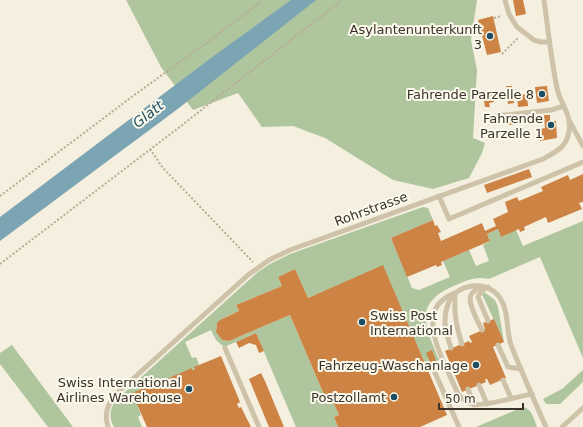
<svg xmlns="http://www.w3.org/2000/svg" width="583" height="427" viewBox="0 0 583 427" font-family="'DejaVu Sans',sans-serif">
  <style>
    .green { fill: #afc59d }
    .water { fill: #7ca5b4 }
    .building { fill: #cd8344 }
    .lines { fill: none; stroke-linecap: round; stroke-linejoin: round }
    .path { stroke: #baac93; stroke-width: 2; stroke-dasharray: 2 2; stroke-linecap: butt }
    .service { stroke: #cec2a9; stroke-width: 5 }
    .poi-dot { fill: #1c4d60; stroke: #fbf8ec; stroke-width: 1.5 }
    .labels { text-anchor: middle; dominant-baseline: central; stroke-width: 4; stroke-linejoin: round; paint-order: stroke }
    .poi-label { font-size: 13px; fill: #3b332a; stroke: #fbf8ec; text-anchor: end }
    .street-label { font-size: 13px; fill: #3b332a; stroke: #fbf8ec }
    .water-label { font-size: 14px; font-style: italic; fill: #1c4d60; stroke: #fbf8ec }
  </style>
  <rect width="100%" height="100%" fill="#f4efdf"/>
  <!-- green -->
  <g class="green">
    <polygon points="126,0 477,0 471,40 477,70 473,138 485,143 482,153 469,178 433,189 393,180 325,138 293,126 262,127 238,93 193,110 161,67"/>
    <path d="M423,207L428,208L433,220L391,238L412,288L419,290L450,277L443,261L469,250L476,266L489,261L483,245L490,241L487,234L498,229L501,237L516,230L523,246L583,221V358L540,257L489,279C477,276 467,280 456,285C412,303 425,325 439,360L426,366L383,266L308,298L295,269L278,277L282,286L236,305L239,311C229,316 215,319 216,332L222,340L229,341L290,315L328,404L333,402L339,415L334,417L338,427H296L256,333L224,347L216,340L211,330L185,342L192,358L196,357L199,365L192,370V369L162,381V382L160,384L138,407L141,415L138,417L142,427H114C109,418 109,409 116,400L258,272L270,264L290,254Z"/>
    <polygon points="484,292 495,300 498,307 504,342 482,294"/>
    <polygon points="12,345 73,427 48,427 0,364 0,353"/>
    <polygon points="583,370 583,382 560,404 546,404 543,399 562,389"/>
    <path d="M523,407C532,409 534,419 537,427H476Z"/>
  </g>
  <!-- water -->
  <polygon class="water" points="291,0 316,0 179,108 0,241 0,217 211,58"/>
  <!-- building -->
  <g class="building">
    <polygon points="513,0 523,0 526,14 516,16"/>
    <polygon points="493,16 501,52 487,55 478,20"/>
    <polygon points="506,86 512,86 514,103 508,104"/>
    <polygon points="547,86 549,101 537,103 535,87"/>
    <polygon points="493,90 494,102 489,103 490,107 485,107 483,95 488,95 488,91"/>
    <polygon points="527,94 528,106 518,107 517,95"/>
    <polygon points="544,115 550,115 550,121 556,121 557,138 540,141 540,129 545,128"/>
    <polygon points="532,117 532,122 507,125 506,120"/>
    <polygon points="529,169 532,177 487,193 484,185"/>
    <polygon points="583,174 583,202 579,203 582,209 548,223 546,217 524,227 525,230 520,232 519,229 501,237 498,229 487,234 490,241 441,262 442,265 437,267 436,265 407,277 391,238 433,220 435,226 437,225 441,232 438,233 441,241 482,223 485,231 496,226 493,219 508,212 505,202 517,197 519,201 543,191 541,187 568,175 570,180"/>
    <polygon points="383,265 447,415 420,427 338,427 334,417 339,415 333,402 328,404 290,315 229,341 222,340 216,332 217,323 220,320 239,311 236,305 282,286 278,277 295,269 308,298"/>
    <polygon points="494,319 504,342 493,347 506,378 490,385 487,379 485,379 486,382 462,392 445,351 469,341 470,343 472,342 469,336 485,329 483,323"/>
    <polygon points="256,333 264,351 259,353 256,345 249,343 239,348 236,342"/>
    <polygon points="432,350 436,361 431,364 426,353"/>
    <polygon points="221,356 240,402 237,404 239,408 241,407 251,427 147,427 132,393 159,382 160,384 162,382 162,381 192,368 192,370 195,369 194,367"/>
    <polygon points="261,373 265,381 284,427 269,427 249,379"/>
  </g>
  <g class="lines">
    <!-- path -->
    <g class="path">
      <polyline points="494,18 502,16"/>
      <polyline points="502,54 518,38"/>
      <polyline points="150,149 163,168 253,262"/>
      <polyline points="0,196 133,96 209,41 263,0"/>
      <polyline points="0,264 177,129 342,0"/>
    </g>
    <!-- service -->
    <g class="service">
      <polyline points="505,0 509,14 517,27 534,40 541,42 549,42"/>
      <polyline points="496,116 551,110 564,106"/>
      <polyline points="570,122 583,146"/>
      <polyline points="439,196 449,219 583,162"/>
      <path d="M480,286C477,289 473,291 471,295C467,302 478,322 482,330"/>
      <polyline points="488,287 481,291 478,297 488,321"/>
      <path d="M455,293C454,313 456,326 462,344"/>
      <path d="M452,294C446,297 439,302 436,308C424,332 449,371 458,394C463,399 466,402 473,404C483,407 520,396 532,394"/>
      <polyline points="498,345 508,367 521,369"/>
      <polyline points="225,348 259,427"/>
      <path d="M451,348C446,333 442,320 448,304C455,283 488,279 500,298C509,311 506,330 511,345C522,373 534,400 546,427"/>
      <polyline points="432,366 459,427"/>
      <polyline points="503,380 511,398"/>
      <polyline points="479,385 487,404"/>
      <polyline points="468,389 474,405"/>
      <path d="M108,427C104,413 107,407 115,395L248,275L269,260L290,250L543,159C556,152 567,147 569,131C572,115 560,103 557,88C551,59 548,29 544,0"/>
      <polyline points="562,427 583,408"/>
    </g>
  </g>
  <!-- markers -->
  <g class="poi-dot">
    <circle cx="490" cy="36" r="4"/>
    <circle cx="542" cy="94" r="4"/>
    <circle cx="551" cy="125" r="4"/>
    <circle cx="362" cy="322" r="4"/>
    <circle cx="476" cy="365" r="4"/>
    <circle cx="189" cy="389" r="4"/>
    <circle cx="394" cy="397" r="4"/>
  </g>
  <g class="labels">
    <!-- poi labels -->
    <g class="poi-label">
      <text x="482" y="29">Asylantenunterkunft<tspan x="482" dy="15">3</tspan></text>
      <text x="534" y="94">Fahrende Parzelle 8</text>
      <text x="543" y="118">Fahrende<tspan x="543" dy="15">Parzelle 1</tspan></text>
      <text x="370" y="315" text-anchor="start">Swiss Post<tspan x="370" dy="15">International</tspan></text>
      <text x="468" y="365">Fahrzeug-Waschanlage</text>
      <text x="181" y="382">Swiss International<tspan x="181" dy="15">Airlines Warehouse</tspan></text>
      <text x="386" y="397">Postzollamt</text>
    </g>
    <!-- street labels -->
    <g class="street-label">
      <text transform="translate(371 209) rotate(-20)">Rohrstrasse</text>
    </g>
    <!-- water labels -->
    <g class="water-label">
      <text transform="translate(148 114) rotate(-38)">Glatt</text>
    </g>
  </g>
  <!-- scale -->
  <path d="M439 403v6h84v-6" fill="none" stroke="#3b332a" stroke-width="2"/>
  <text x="445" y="403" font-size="12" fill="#3b332a" stroke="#fbf8ec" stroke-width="3" paint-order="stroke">50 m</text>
</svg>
